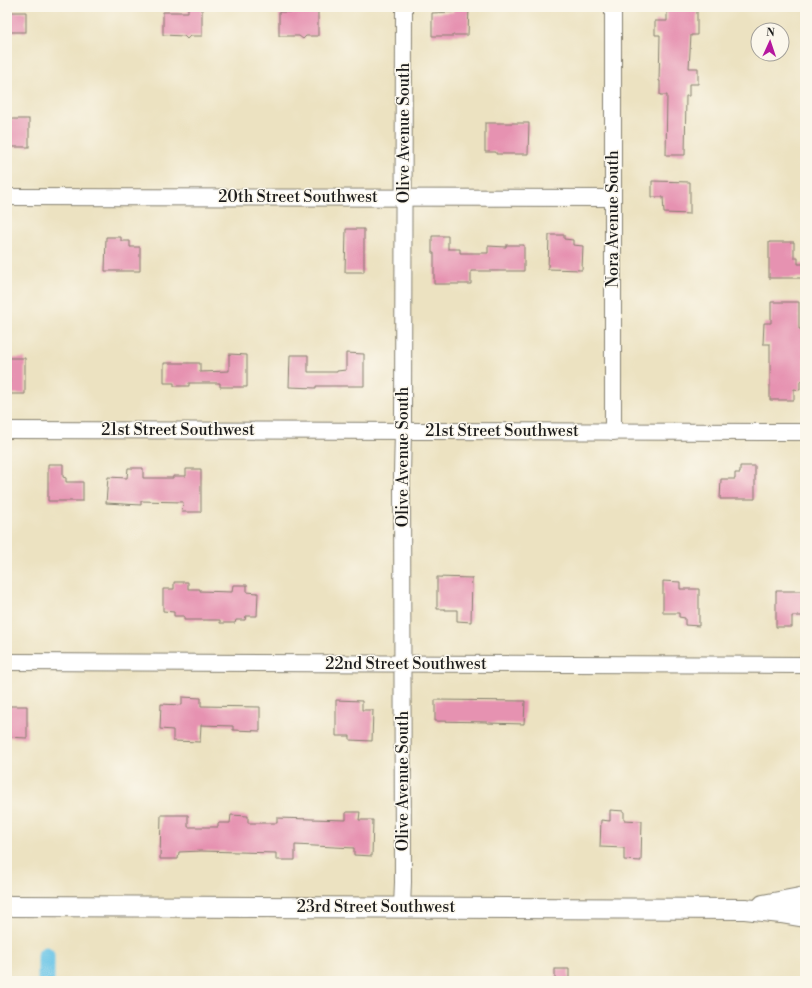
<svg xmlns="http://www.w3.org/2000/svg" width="812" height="988" viewBox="0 0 812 988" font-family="'Libre Bodoni',serif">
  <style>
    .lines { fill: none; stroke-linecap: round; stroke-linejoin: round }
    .canal { stroke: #69c5e7; stroke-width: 17 }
    .building { fill: #e692b1 }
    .minor-casing { stroke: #847f6e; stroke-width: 18 }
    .tertiary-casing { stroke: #847f6e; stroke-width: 22 }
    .minor { stroke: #fff; stroke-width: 16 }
    .tertiary { stroke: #fff; stroke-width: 20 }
    .labels { text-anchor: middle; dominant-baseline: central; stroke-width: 3; stroke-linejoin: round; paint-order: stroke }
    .street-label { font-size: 16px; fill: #1c1c1c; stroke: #fbf7ec }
  </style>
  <rect width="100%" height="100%" fill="#fbf7ec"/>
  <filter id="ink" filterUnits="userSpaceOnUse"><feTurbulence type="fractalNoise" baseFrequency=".025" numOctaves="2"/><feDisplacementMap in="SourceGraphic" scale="8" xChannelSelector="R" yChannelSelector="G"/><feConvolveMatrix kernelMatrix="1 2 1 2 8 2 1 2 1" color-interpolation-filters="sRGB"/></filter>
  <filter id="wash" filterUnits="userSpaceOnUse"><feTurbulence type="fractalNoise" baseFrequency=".012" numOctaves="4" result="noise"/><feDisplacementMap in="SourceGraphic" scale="16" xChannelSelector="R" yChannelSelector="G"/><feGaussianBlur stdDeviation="0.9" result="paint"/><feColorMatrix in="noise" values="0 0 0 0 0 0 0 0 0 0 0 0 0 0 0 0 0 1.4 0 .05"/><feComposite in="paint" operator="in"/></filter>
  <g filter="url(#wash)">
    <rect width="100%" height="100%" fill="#ece2c1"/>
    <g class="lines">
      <!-- canal -->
      <polyline class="canal" points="46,955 46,981"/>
    </g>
    <g id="blocks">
      <!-- building -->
      <g class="building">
        <polygon points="188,7 202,7 202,36 190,36 187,39 184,36 163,35 163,12 188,12"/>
        <polygon points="304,7 318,7 318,36 306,36 303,39 299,36 279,36 279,12 303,12"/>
        <polygon points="453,7 469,7 468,35 453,35 453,36 432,36 432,13 453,12"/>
        <polygon points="670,7 697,7 697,35 691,35 689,68 698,68 698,84 689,84 689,96 686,96 685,155 666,155 667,95 660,95 660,81 659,81 660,35 655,35 655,21 667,21 667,8 670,8"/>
        <rect x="7" y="12" width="19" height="20"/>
        <rect x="7" y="119" width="22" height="28"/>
        <polygon points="485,123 529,123 528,154 496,154 496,152 485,152"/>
        <polygon points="652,181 690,182 690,214 664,213 663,197 652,197"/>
        <polygon points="346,229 364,229 364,272 345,272"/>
        <polygon points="549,235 564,235 564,239 573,240 573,245 583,246 582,270 548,269"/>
        <polygon points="432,236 448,236 448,249 460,249 460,253 488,253 488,246 506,247 506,245 524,245 524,271 471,271 471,284 434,284 434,253 432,253"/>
        <polygon points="106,237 121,237 121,241 130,241 130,247 140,247 140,271 105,271"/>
        <polygon points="769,242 794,242 794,258 798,258 798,264 805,264 805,278 769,278"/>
        <polygon points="771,302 799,302 799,329 804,329 804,381 800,381 800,390 794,389 794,400 770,400 770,344 763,344 764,323 771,323"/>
        <polygon points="346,353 364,354 364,386 316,386 316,388 289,387 290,355 308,355 308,372 337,372 337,371 346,370"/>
        <polygon points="229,354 247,355 247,387 220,387 220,383 189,383 189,386 174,386 174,383 164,383 164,363 200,363 200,372 229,371"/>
        <polygon points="7,358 25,358 25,394 9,394 10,379 7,379"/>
        <polygon points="48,464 63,464 63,477 66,478 66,482 83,482 83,501 48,501"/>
        <polygon points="740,466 755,466 755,499 720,499 721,479 735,479 735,473 740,473"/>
        <polygon points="128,468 143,468 143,478 173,478 173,476 186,476 186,469 201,469 201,512 182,512 183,502 141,501 141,505 106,503 108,477 127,478"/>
        <polygon points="437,577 472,578 471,622 457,621 457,610 445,610 445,609 437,609"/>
        <polygon points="663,581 680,582 680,589 699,589 699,626 685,625 685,618 679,617 679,613 663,613"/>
        <polygon points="174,582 188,582 188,589 200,589 200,591 232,592 233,585 247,585 247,592 258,593 257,616 246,616 245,620 236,620 235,623 220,623 220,620 184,620 184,616 174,616 174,612 163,611 163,589 174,589"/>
        <polygon points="776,591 805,591 805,616 792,616 792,627 776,627"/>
        <polygon points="182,697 201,698 201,706 260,707 260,731 233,730 233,726 201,725 200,742 173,741 173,730 160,729 161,704 182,705"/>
        <polygon points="336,700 362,701 362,710 373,710 372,741 350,740 350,736 336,736"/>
        <polygon points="435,700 525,701 524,724 487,723 487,722 435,721"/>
        <polygon points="7,706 27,706 27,738 7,737"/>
        <polygon points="610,810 624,811 624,820 642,821 641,861 624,860 624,848 600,847 601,820 610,821"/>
        <polygon points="346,812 360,812 359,820 373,820 372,856 354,855 354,848 295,845 295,860 276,860 276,853 201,851 179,852 178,859 160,859 161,815 188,815 188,827 218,827 218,823 230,823 231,815 248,816 248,823 277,823 277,818 346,820"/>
        <rect x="555" y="969" width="14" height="12"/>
      </g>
    </g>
  </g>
  <g filter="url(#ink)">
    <use href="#blocks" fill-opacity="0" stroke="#847f6e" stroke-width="1"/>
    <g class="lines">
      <defs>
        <g id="minor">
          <polyline points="613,7 613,432"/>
          <polyline points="7,197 613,198"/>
          <polyline points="7,430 805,432"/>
          <polyline points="7,662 805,665"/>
          <polyline points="402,907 403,882 402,474 403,431 404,7"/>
        </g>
        <g id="tertiary">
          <polyline points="763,905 805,897"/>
          <polyline points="7,906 745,909 781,913 805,917"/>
        </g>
      </defs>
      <!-- minor casing -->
      <use href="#minor" class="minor-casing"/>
      <!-- tertiary casing -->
      <use href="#tertiary" class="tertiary-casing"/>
      <!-- minor -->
      <use href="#minor" class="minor"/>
      <!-- tertiary -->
      <use href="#tertiary" class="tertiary"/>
    </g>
  </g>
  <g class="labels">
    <!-- street labels -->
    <g class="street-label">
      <text transform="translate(404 133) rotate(-90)">Olive Avenue South</text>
      <text x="298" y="197">20th Street Southwest</text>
      <text transform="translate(613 219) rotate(-90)">Nora Avenue South</text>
      <text x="178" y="430">21st Street Southwest</text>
      <text x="502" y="431">21st Street Southwest</text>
      <text transform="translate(403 457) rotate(-90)">Olive Avenue South</text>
      <text x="406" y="664">22nd Street Southwest</text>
      <text transform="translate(403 781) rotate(-90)">Olive Avenue South</text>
      <text x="376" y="907">23rd Street Southwest</text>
    </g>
  </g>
  <!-- margin -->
  <rect width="812" height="988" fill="none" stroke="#fbf7ec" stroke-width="24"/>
  <!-- north arrow -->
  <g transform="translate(770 42) rotate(3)"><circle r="19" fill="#fbf7ec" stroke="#a29f99"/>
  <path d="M0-3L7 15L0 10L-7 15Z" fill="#b5179e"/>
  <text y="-6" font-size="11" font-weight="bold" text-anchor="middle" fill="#1c1c1c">N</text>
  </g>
</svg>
